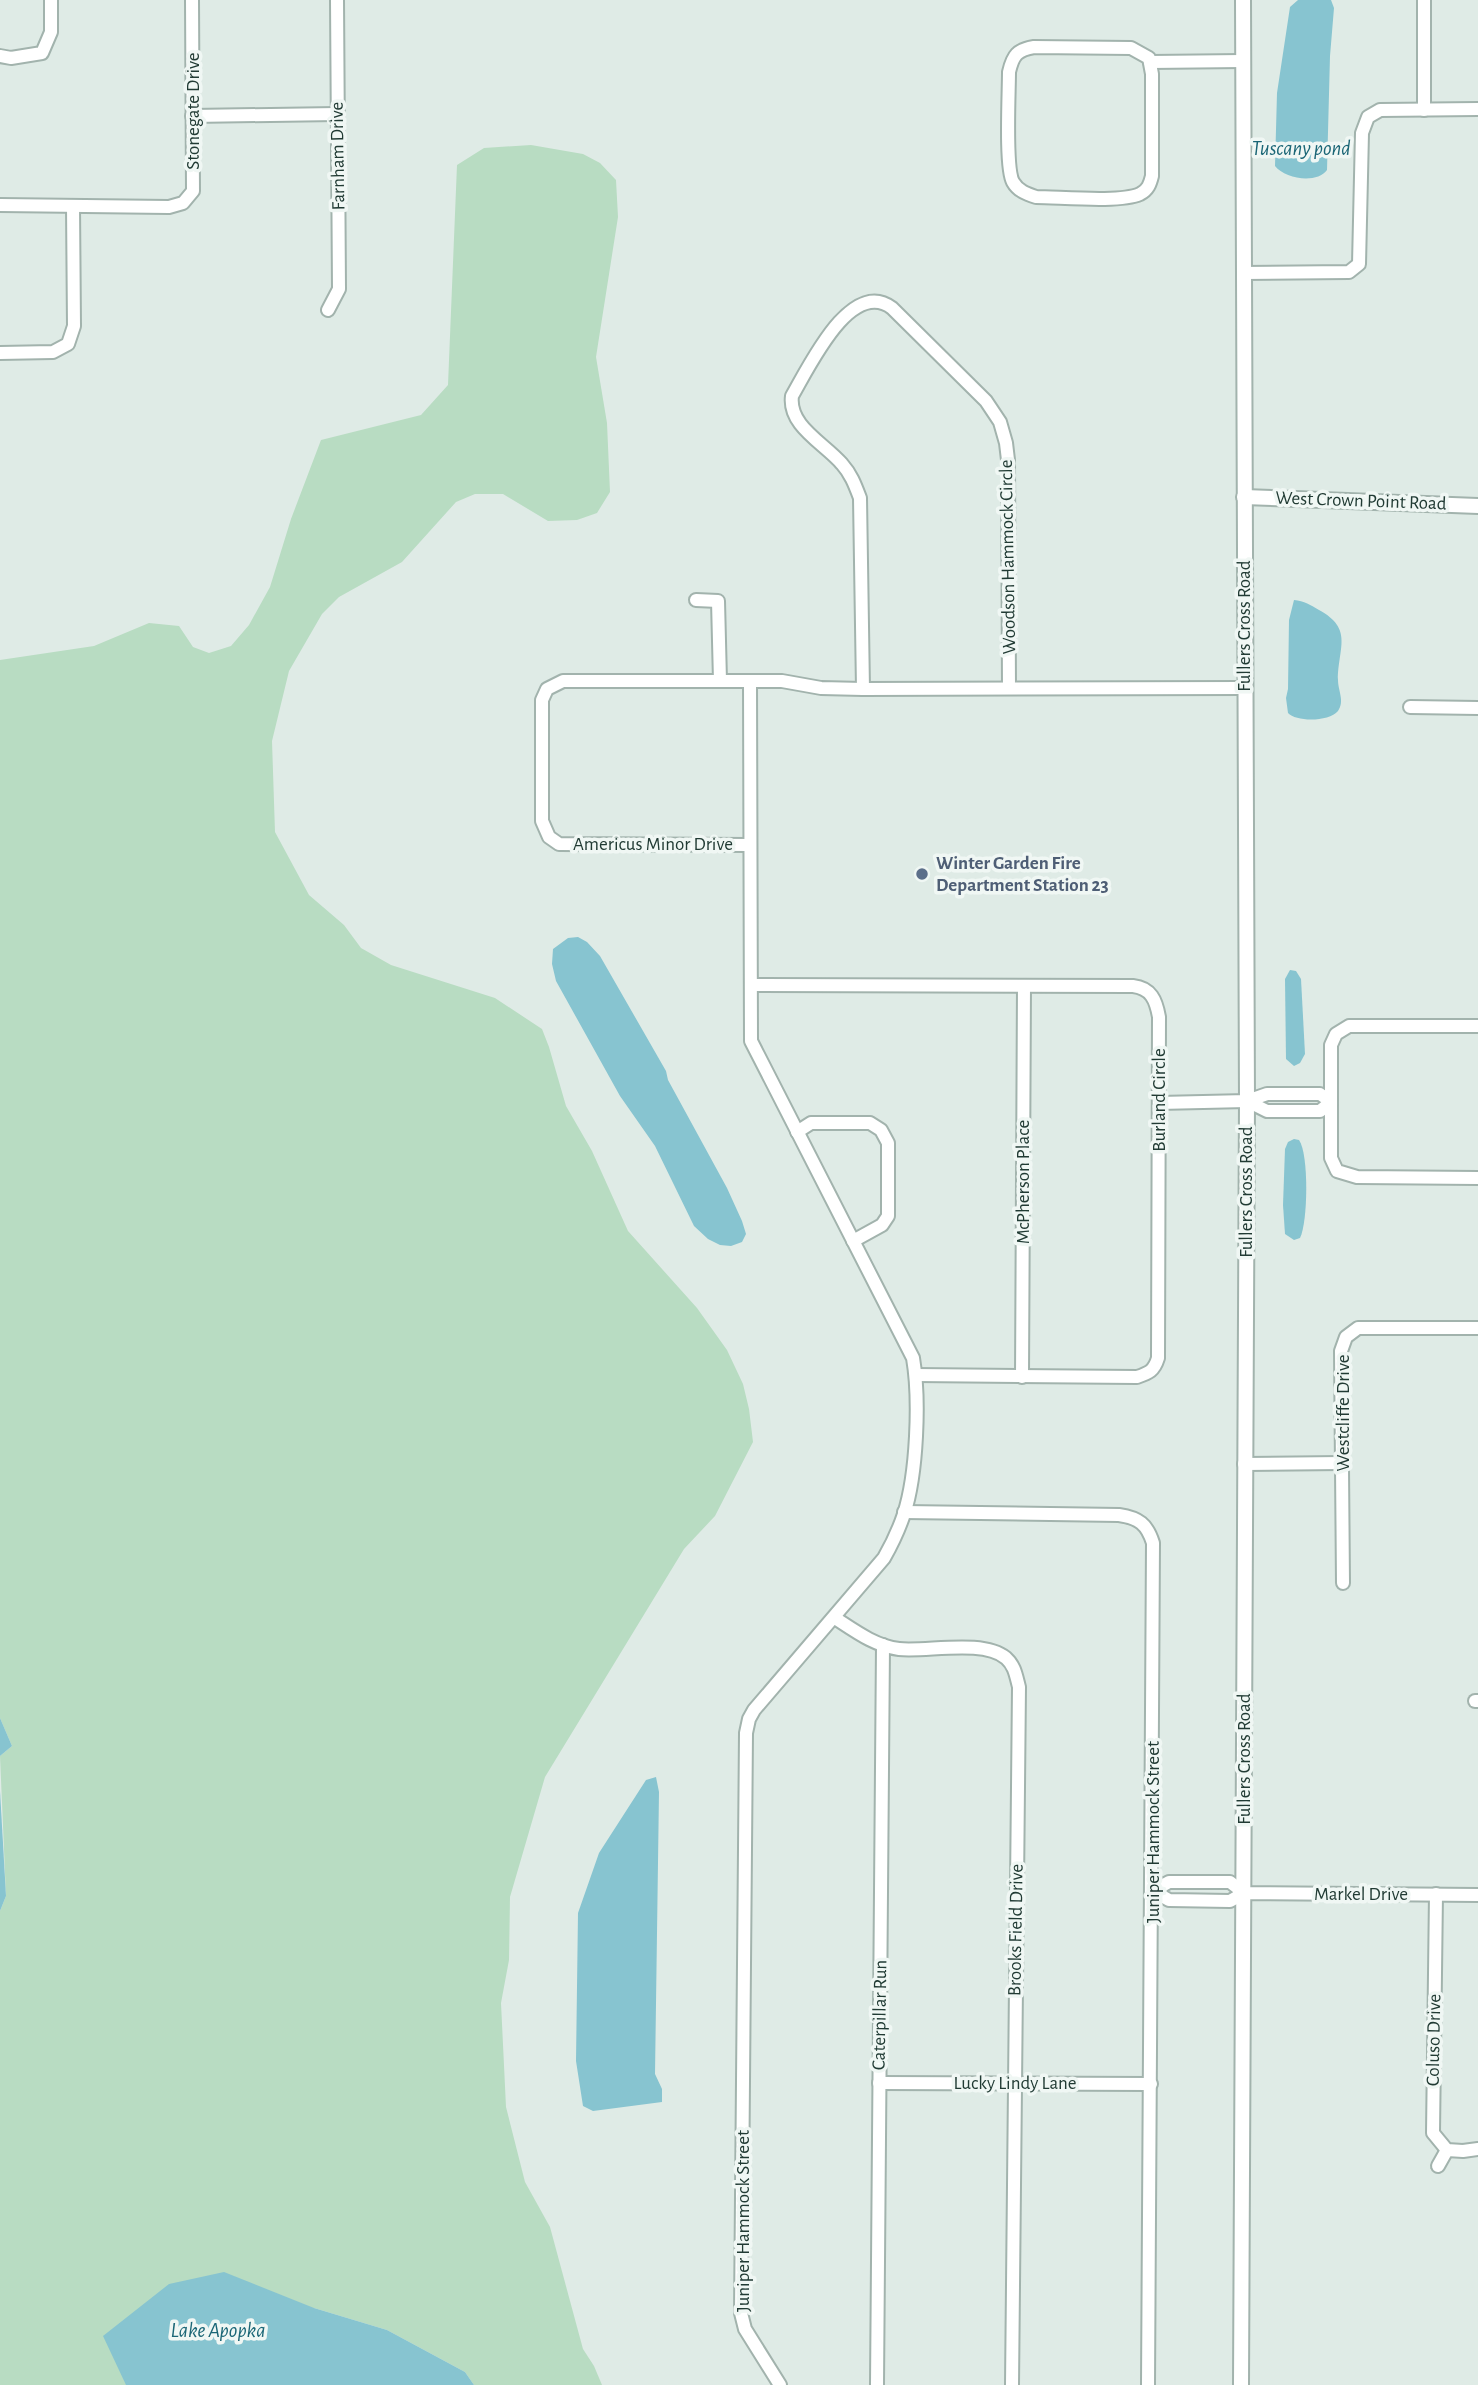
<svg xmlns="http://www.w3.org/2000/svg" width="1478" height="2385" viewBox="0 0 1478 2385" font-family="'Alegreya Sans',sans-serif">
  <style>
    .green { fill: #b8dcc2 }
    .water { fill: #87c4d0 }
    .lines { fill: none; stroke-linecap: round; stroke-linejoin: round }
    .minor-casing { stroke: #a2b3ad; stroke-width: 16 }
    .tertiary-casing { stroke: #a2b3ad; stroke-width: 18 }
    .minor { stroke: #fff; stroke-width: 12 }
    .tertiary { stroke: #fff; stroke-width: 14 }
    .service-dot { fill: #5c6f8a; stroke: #f0f7f4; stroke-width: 2.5 }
    .labels { text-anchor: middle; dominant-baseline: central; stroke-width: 7; stroke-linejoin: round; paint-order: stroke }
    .street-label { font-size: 19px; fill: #213b34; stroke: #f0f7f4 }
    .service-label { font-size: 19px; font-weight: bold; fill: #4e5e75; stroke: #f0f7f4; text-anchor: start }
    .water-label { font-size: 21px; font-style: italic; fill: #1b6676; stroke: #f0f7f4 }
  </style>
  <rect width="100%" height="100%" fill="#dfebe6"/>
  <!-- green -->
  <polygon class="green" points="531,145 583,154 600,163 616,180 618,217 596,357 607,423 610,492 597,513 577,520 548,521 503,494 475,494 456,502 402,562 339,597 322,614 289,671 272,741 275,832 309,895 344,925 361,948 391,965 495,998 542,1029 549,1047 566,1106 592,1151 628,1231 697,1308 727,1350 743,1384 749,1409 753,1442 715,1516 684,1549 545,1777 510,1897 509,1960 501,2003 506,2107 525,2182 550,2227 583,2349 594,2366 602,2385 474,2385 465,2372 387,2330 314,2308 126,2381 126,2385 0,2385 0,1911 6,1896 0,1756 12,1746 0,1718 0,660 94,646 149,623 179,626 193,647 209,653 231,646 249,625 270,587 291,519 321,440 421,415 448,385 457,165 484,148"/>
  <!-- water -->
  <g class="water">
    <path d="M1298,0H1331L1334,8L1330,56L1327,170C1317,184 1285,179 1275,166L1277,93L1290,7Z"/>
    <path d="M1294,600C1304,601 1311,605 1319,610C1354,629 1338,648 1338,680C1338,691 1345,701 1338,711C1329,722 1296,722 1288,713L1286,698L1288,689L1289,620Z"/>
    <polygon points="578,937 587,942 600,956 666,1071 668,1080 727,1188 742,1221 746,1234 742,1242 731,1246 720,1245 708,1239 694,1226 655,1146 620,1096 556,981 552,964 553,949 568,938"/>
    <polygon points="1290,970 1296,971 1301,979 1305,1054 1300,1063 1294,1066 1286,1059 1285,979"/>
    <path d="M1294,1139L1299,1140C1309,1154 1308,1222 1300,1238L1294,1240L1285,1234L1283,1205L1285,1149L1288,1142Z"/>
    <polygon points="0,1718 12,1746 0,1756"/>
    <polygon points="656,1777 659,1792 655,2074 662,2089 662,2102 593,2111 583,2106 576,2061 578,1913 599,1853 646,1780"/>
    <polygon points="0,1791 6,1896 0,1911"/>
    <polygon points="224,2272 314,2308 387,2330 465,2372 474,2385 126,2385 103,2336 169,2284"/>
  </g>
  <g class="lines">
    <defs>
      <g id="minor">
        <polyline points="1424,0 1424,110"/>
        <path d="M1034,47L1131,48L1149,58L1152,74V176C1150,184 1148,190 1140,194C1120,203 1060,197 1036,197C1027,194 1018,191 1013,182C1005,168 1009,93 1009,72C1013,55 1017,50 1034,47Z"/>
        <polyline points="0,56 11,58 42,53 51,32 51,0"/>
        <polyline points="1150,62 1243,61"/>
        <polyline points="192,116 337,114"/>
        <polyline points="0,205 169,207 183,203 193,191 192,0"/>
        <polyline points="1243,273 1349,272 1359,264 1362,133 1368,117 1380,110 1478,109"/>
        <polyline points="328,310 339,289 337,0"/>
        <polyline points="0,353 53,352 68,344 74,326 73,206"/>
        <polyline points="696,600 718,601 720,681"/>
        <path d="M750,681L751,1041L913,1358C920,1399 917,1474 904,1514C899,1529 892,1544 884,1558L754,1710L749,1719L746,1733L741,2313L745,2329L780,2385"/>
        <path d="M863,689L860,498C855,485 851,474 842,464C824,443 788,426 792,396C809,367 851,277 892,308L986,401L1000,422L1006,443L1008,460L1009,688"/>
        <polyline points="1410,707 1478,708"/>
        <polyline points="750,845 559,844 549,837 542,821 542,700 547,689 563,681 782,681 821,688 863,689 1245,688"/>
        <path d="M751,985L1133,986C1151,988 1156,1000 1159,1017L1158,1358C1154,1371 1149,1373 1137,1377L916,1375"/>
        <polyline points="1478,1026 1349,1026 1336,1034 1331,1045 1331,1158 1337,1171 1357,1177 1478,1178"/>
        <polyline points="1247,1101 1267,1111 1320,1111 1331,1102"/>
        <polyline points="1159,1103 1247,1101 1267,1094 1320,1094 1331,1102"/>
        <polyline points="797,1132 811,1123 870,1123 881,1130 888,1143 888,1216 882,1225 853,1241"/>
        <polyline points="1022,1377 1024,986"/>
        <polyline points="1244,1464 1342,1463"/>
        <path d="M904,1512L1119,1515C1139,1518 1147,1524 1153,1543L1148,2385"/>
        <polyline points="1343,1583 1341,1351 1346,1337 1358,1328 1478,1328"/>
        <path d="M835,1618C855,1631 875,1646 899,1649C927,1652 983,1639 1006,1658C1015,1666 1016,1676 1019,1687L1012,2385"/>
        <polyline points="1475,1701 1478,1701"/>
        <polyline points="1244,1893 1230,1882 1169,1882 1153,1891 1169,1900 1230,1901 1244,1893 1478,1895"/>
        <polyline points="1436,1894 1433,2133 1447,2150 1463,2151 1478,2149"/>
        <polyline points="879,2083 1151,2084"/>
        <polyline points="1438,2166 1447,2150"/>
        <polyline points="877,2385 883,1645"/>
      </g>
      <g id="tertiary">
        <polyline points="1244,497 1478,506"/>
        <polyline points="1241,2385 1247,1101 1243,0"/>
      </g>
    </defs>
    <!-- minor casing -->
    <use href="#minor" class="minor-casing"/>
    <!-- tertiary casing -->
    <use href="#tertiary" class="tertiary-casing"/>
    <!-- minor -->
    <use href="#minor" class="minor"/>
    <!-- tertiary -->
    <use href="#tertiary" class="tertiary"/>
  </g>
  <!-- markers -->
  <circle class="service-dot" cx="922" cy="874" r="7"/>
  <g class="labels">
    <!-- street labels -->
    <g class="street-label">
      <text transform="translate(193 111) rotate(-90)">Stonegate Drive</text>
      <text transform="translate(338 156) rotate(-91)">Farnham Drive</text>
      <text transform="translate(1361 501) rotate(2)">West Crown Point Road</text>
      <text transform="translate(1008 557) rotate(-91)">Woodson Hammock Circle</text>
      <text transform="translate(1244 626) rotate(-90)">Fullers Cross Road</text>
      <text x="653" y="844">Americus Minor Drive</text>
      <text transform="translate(1159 1100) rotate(-90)">Burland Circle</text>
      <text transform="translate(1023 1182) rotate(-90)">McPherson Place</text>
      <text transform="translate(1246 1192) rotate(-90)">Fullers Cross Road</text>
      <text transform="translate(1343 1413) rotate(-90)">Westcliffe Drive</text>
      <text transform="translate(1244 1759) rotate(-90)">Fullers Cross Road</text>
      <text transform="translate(1153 1832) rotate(-90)">Juniper Hammock Street</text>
      <text x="1361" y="1894">Markel Drive</text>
      <text transform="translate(1016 1930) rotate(-89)">Brooks Field Drive</text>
      <text transform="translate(880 2015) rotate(-89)">Caterpillar Run</text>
      <text transform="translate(1434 2040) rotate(-89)">Coluso Drive</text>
      <text x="1015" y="2083">Lucky Lindy Lane</text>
      <text transform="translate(743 2221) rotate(-90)">Juniper Hammock Street</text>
    </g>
    <!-- service labels -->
    <g class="service-label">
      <text x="936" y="863">Winter Garden Fire<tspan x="936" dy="22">Department Station 23</tspan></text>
    </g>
    <!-- water labels -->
    <g class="water-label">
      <text x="1301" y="148">Tuscany pond</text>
      <text x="218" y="2330">Lake Apopka</text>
    </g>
  </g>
</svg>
